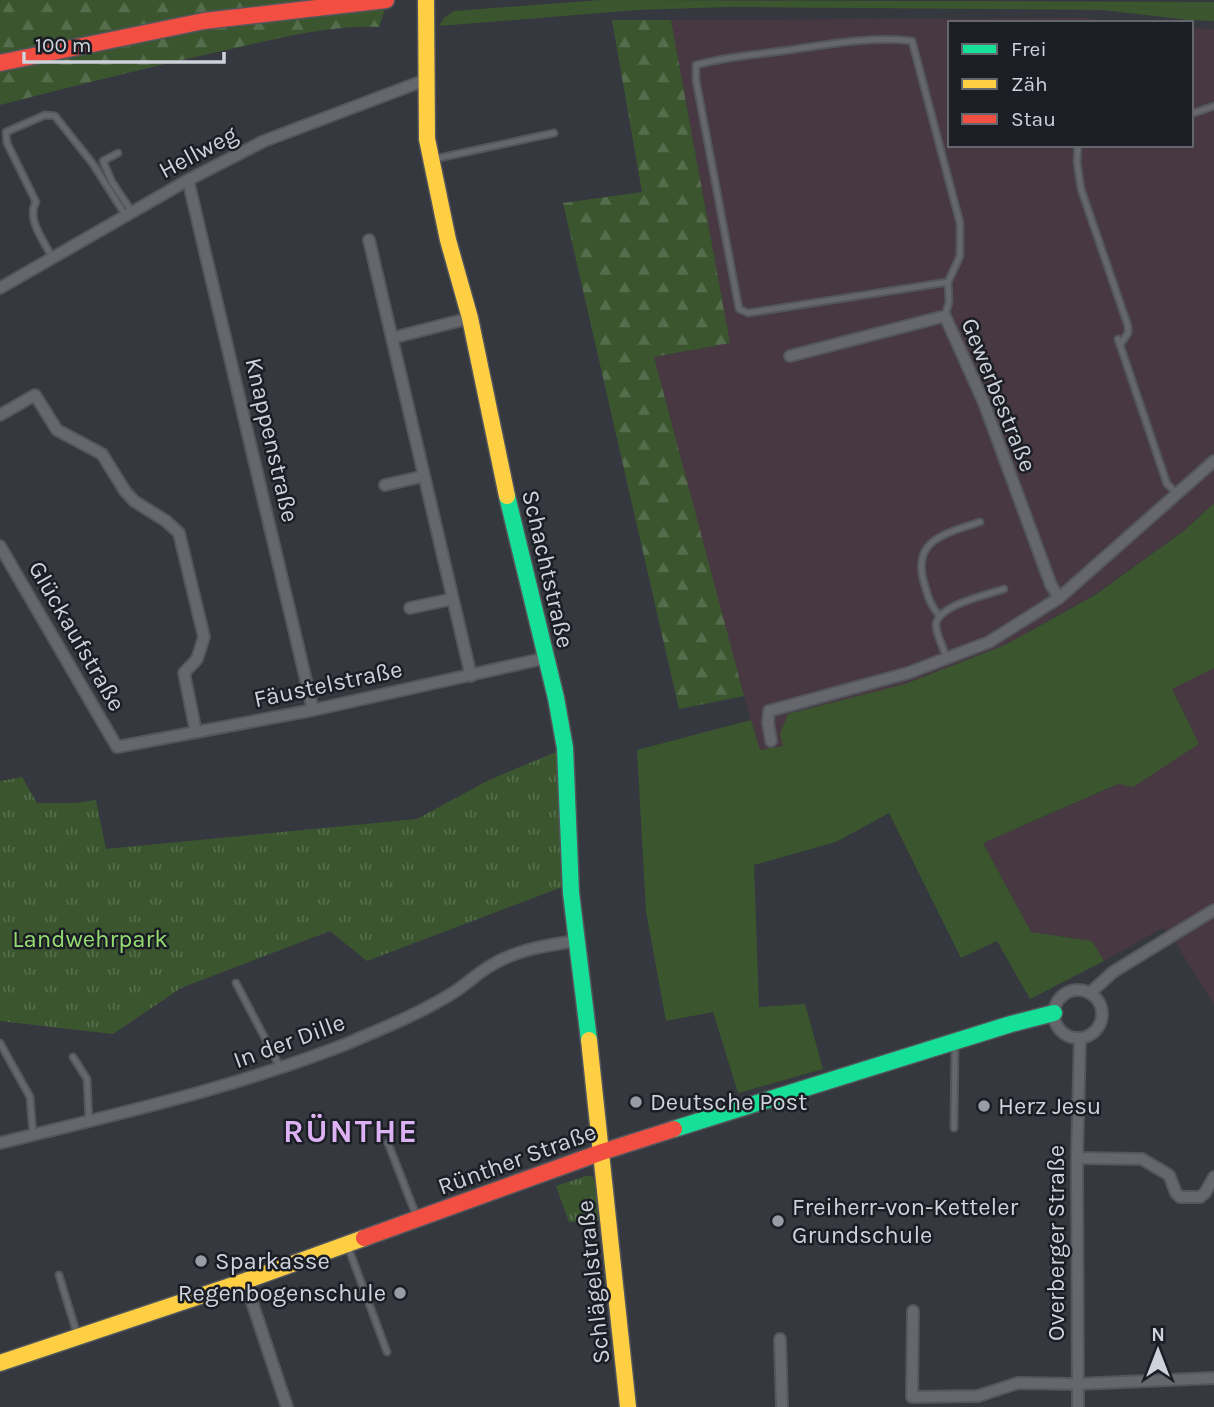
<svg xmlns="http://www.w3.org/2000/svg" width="1214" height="1407" viewBox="0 0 1214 1407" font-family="Karla,sans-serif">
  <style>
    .commercial { fill: #473842 }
    .grass { fill: #3b562f }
    .forest { fill: url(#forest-firs) }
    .park { fill: url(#park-tufts) }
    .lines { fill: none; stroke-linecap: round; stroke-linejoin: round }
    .lane-casing { stroke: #53565c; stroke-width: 9 }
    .street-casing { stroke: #53565c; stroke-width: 14 }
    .fast-casing { stroke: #53565c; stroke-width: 19 }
    .slow-casing { stroke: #53565c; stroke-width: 19 }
    .jam-casing { stroke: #53565c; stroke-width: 19 }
    .lane { stroke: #65676c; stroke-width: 5 }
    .street { stroke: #65676c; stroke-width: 10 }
    .fast { stroke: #16e098; stroke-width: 16 }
    .slow { stroke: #ffcf43; stroke-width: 16 }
    .jam { stroke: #f24e42; stroke-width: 16 }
    .poi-dot { fill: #989ca4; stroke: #1b1e24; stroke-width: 2.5 }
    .labels { text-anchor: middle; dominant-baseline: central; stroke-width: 5; stroke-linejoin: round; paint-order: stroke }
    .street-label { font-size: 24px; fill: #ced2da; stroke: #1b1e24 }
    .park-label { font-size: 24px; fill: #94dc70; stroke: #1b1e24 }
    .poi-label { font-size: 24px; fill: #ced2da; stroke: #1b1e24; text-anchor: start }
    .district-label { font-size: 32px; font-weight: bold; letter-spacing: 2px; fill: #dcb2f4; stroke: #1b1e24 }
  </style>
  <defs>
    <pattern id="forest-firs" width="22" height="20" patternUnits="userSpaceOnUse" patternTransform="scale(1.75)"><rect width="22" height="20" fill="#3b562f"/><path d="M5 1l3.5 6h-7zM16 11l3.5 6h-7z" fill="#566d4d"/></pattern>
    <pattern id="park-tufts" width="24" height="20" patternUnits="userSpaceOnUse" patternTransform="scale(1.75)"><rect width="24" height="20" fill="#3b562f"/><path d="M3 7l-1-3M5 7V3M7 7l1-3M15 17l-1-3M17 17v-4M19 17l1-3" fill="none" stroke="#566d4d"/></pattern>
  </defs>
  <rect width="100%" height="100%" fill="#35383f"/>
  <!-- commercial -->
  <g class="commercial">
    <polygon points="1086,18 1117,23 950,23 950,145 1191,145 1191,28 1214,29 1214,503 1185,530 1094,595 1005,645 905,684 783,746 760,751 730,647 654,357 730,343 671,20"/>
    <polygon points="1214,668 1214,1005 1177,945 1163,928 1104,961 1092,941 1031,932 983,843 1119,784 1199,744 1172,689"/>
  </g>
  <!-- grass -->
  <g class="grass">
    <polygon points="601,0 1214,2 1214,21 1189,20 1103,10 728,7 637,10 439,26 444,18 454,11"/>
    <polygon points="1214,503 1214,668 1172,689 1199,744 1133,787 1118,784 983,843 1031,932 1092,941 1104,961 1030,999 997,941 961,958 889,813 836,842 754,865 759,1007 805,1004 823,1069 738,1093 713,1012 666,1021 646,911 637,750 751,720 760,750 783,746 780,734 788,714 905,684 1005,645 1095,595 1185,530"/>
  </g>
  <!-- forest -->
  <g class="forest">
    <path d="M0,0H388L379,27C329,25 280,38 231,49C153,66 77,85 0,105Z"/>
    <polygon points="612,20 671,20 730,343 654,357 744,696 679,709 563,203 642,192"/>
  </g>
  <!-- park -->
  <g class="park">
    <polygon points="556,752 565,886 367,961 330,931 181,988 113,1034 0,1021 0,781 22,777 37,803 75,803 96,800 106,849 417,819 489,780"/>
    <polygon points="586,1176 592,1176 595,1181 599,1221 569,1222 556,1186"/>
  </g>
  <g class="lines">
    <defs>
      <g id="lane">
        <polyline points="1191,114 1214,106"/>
        <polyline points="1078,145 1077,162 1081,189 1128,326 1128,333 1120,345"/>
        <polyline points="118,153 103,161 112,182 132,212"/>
        <polyline points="434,159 554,133"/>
        <path d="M52,257C44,241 26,219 36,202L7,143L6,132L45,115L55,116L93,164L126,216"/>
        <path d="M945,316L949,302L948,282L960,256V223L912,41C869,36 825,45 782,51C753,55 724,57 696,65V80L739,309L748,313L948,282"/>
        <polyline points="1118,339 1167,484 1178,494"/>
        <path d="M940,616C931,607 928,597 925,586C910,540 944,534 980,522"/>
        <path d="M947,658C944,649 936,635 936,625C937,605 987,595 1004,589"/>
        <polyline points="236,983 280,1067"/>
        <polyline points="0,1043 30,1097 33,1135"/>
        <polyline points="73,1057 87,1079 89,1121"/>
        <polyline points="954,1128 955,1044"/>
        <polyline points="388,1143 416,1215"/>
        <polyline points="348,1247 387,1352"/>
        <polyline points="59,1275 77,1334"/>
      </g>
      <g id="street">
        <polyline points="188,180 313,710"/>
        <polyline points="369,240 471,676"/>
        <polyline points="0,288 188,180 264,141 428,79"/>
        <polyline points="392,338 470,318"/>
        <polyline points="790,356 945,316 984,403 1051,585 1059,598"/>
        <polyline points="0,415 35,395 57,430 102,454 125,491 134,501 166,521 179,533 204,637 197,659 184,673 196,732"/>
        <polyline points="385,485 424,476"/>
        <polyline points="0,546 117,747 313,710 546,658"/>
        <polyline points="410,608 452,599"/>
        <polyline points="771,741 768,723 769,711 908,673 989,642 1059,598 1214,461"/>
        <circle cx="1078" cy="1014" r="24"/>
        <polyline points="1090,993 1113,972 1214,910"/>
        <path d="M0,1143C117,1114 234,1088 346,1044C381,1029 419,1014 451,994C465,986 476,974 490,966C515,950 547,945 576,941"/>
        <polyline points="1077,1158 1142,1159 1169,1175 1176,1193 1180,1197 1200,1197 1205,1193 1214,1177"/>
        <polyline points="245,1281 287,1407"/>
        <polyline points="913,1311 912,1397 978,1396 1018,1383 1077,1384 1214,1378"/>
        <polyline points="780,1339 782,1407"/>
        <polyline points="1078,1407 1077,1158 1080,1038"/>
      </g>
      <g id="fast">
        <polyline points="507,496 556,698 565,748 571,893 589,1040"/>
        <polyline points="674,1129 1011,1024 1054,1013"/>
      </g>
      <g id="slow">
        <polyline points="426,0 427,139 448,240 470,318 507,496"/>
        <polyline points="589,1040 628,1407"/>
        <polyline points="0,1363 245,1281 364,1238"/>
      </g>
      <g id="jam">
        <polyline points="0,63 204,21 386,0"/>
        <polyline points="364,1238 602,1152 674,1129"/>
      </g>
    </defs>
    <!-- lane casing -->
    <use href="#lane" class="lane-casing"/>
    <!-- street casing -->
    <use href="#street" class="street-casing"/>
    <!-- fast casing -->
    <use href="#fast" class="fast-casing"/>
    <!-- slow casing -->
    <use href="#slow" class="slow-casing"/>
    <!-- jam casing -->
    <use href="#jam" class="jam-casing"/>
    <!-- lane -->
    <use href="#lane" class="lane"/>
    <!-- street -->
    <use href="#street" class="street"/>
    <!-- fast -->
    <use href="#fast" class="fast"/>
    <!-- slow -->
    <use href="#slow" class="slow"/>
    <!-- jam -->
    <use href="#jam" class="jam"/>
  </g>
  <!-- markers -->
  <g class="poi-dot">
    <circle cx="636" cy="1102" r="7"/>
    <circle cx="984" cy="1106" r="7"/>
    <circle cx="778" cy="1221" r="7"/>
    <circle cx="201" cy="1261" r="7"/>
    <circle cx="400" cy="1293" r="7"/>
  </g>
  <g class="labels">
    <!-- street labels -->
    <g class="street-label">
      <text transform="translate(198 152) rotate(-28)">Hellweg</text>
      <text transform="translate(999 395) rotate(68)">Gewerbestraße</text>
      <text transform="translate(272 440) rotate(77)">Knappenstraße</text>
      <text transform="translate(548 569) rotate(77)">Schachtstraße</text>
      <text transform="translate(77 636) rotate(60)">Glückaufstraße</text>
      <text transform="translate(328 684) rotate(-12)">Fäustelstraße</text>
      <text transform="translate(289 1041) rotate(-20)">In der Dille</text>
      <text transform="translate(517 1159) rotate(-20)">Rünther Straße</text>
      <text transform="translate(1056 1243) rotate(-90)">Overberger Straße</text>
      <text transform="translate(593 1282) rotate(-96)">Schlägelstraße</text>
    </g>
    <!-- park labels -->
    <g class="park-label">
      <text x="90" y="939">Landwehrpark</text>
    </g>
    <!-- poi labels -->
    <g class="poi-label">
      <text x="650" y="1102">Deutsche Post</text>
      <text x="998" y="1106">Herz Jesu</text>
      <text x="792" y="1207">Freiherr-von-Ketteler<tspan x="792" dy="28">Grundschule</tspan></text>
      <text x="215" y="1261">Sparkasse</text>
      <text x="386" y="1293" text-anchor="end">Regenbogenschule</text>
    </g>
    <!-- district labels -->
    <g class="district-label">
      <text x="351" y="1131">RÜNTHE</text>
    </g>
  </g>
  <!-- legend -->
  <rect x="948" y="21" width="245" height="126" fill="#1b1e24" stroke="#63666d" stroke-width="2"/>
  <rect x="962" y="44" width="35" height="10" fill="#16e098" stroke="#63666d" stroke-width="2"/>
  <text x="1011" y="56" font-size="21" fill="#ced2da">Frei</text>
  <rect x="962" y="79" width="35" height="10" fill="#ffcf43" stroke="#63666d" stroke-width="2"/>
  <text x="1011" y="91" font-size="21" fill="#ced2da">Zäh</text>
  <rect x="962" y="114" width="35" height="10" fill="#f24e42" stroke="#63666d" stroke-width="2"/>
  <text x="1011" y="126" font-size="21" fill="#ced2da">Stau</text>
  <!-- north arrow -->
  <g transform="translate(1158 1351)" stroke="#1b1e24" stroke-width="5" paint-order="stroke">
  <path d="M0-5L12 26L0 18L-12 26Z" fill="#ced2da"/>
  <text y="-10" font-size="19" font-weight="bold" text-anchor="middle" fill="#ced2da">N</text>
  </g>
  <!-- scale -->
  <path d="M24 52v10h200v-10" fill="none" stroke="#ced2da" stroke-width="3.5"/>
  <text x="35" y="52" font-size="21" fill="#ced2da" stroke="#1b1e24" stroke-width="5" paint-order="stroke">100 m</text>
</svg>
